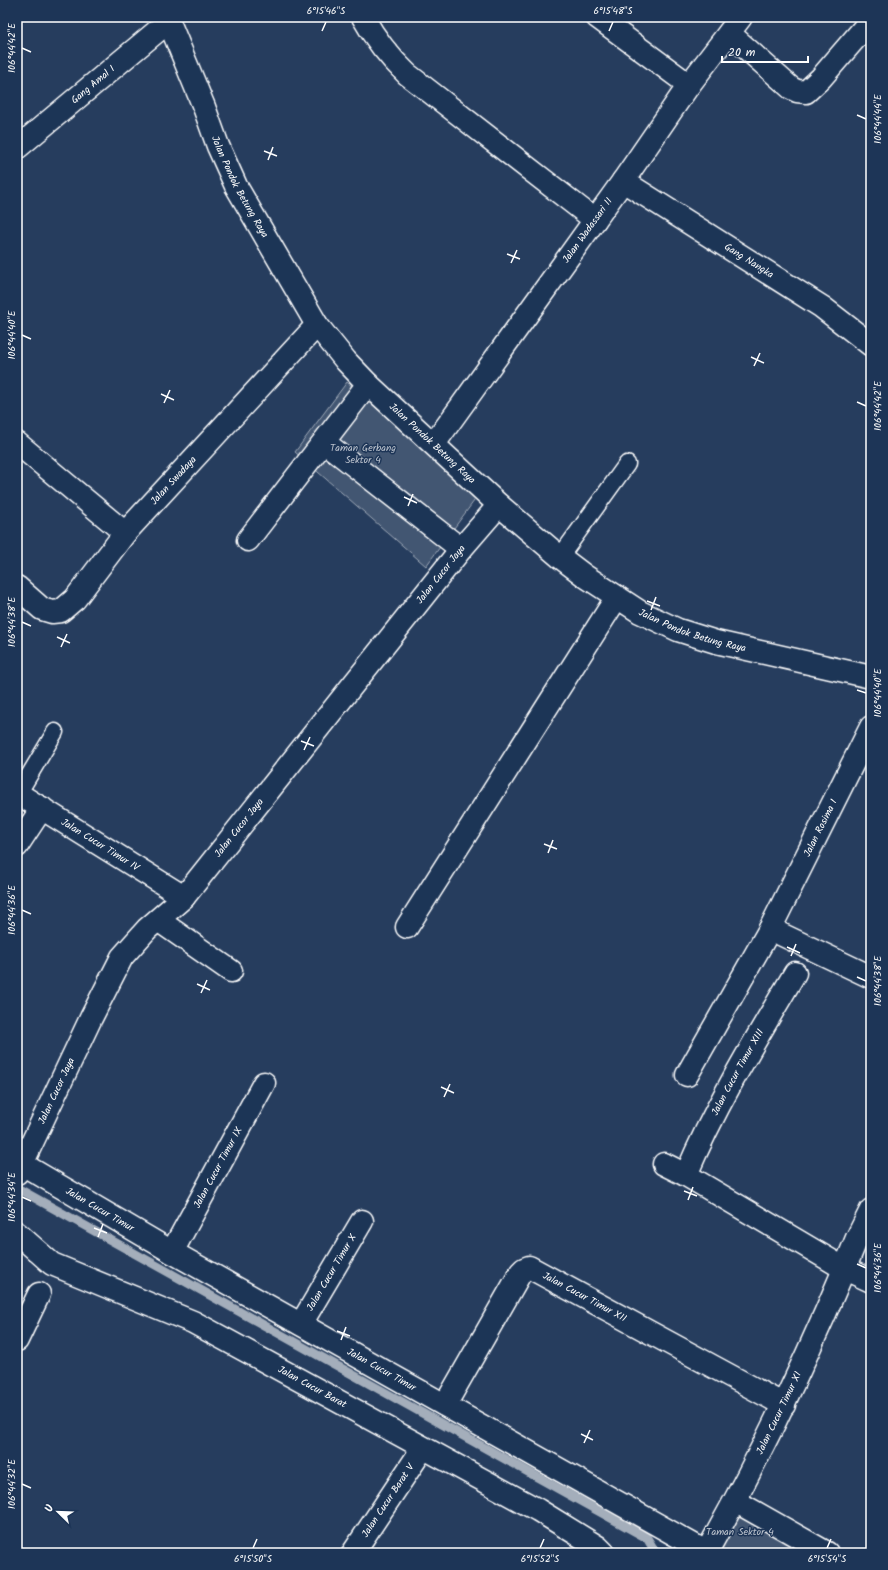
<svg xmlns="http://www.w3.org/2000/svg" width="888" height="1570" viewBox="0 0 888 1570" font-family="Kalam,sans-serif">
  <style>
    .green { fill: #425672; stroke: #a0aab8 }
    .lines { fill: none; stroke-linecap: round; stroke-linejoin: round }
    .stream { stroke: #a4aebb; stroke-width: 9 }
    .service-casing { stroke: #fff; stroke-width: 19 }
    .minor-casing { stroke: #fff; stroke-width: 25 }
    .secondary-casing { stroke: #fff; stroke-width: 25 }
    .service { stroke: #1d3557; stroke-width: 16 }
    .minor { stroke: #1d3557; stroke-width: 22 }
    .secondary { stroke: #1d3557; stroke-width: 22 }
    .ticks { fill: none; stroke: #fff; stroke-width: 1.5 }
    .labels { text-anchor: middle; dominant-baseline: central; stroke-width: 3; stroke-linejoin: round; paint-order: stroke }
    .street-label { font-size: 10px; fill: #fff; stroke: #1d3557 }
    .park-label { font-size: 10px; fill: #bdc4ce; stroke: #1d3557 }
    .neatline { fill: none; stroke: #fff; stroke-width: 1.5 }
    .ticks-label { font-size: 10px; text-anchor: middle; fill: #fff }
  </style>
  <rect width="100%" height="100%" fill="#263d5e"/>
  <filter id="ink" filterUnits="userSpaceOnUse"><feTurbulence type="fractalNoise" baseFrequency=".025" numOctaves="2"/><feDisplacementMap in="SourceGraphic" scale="8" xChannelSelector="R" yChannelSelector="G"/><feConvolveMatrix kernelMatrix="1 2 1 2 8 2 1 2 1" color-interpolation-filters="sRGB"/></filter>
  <g filter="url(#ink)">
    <!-- green -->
    <g class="green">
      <polygon points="347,382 477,497 426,566 295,452"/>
      <polygon points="732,1504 820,1553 704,1553"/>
    </g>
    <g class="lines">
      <!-- stream -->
      <polyline class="stream" points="17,1188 647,1538 656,1553"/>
      <defs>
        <g id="service">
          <polyline points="560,557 627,464"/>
          <polyline points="18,794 55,732"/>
        </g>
        <g id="minor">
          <path d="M363,17C375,39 389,57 407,74L595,220"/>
          <polyline points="597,17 689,85"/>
          <polyline points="729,33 791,88 797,91 806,92 821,78 871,20"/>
          <path id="s1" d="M17,148L168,22"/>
          <path id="s2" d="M623,181L822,307L871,345"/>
          <polyline points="324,442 461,549"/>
          <path id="s3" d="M17,443L125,533L317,325"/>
          <path id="s4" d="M434,444L623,181L689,85L741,17"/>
          <polyline points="248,540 368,384"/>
          <polyline points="17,587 42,609 52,612 61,611 75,599 125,533"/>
          <path id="s5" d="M17,793L184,897"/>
          <polyline points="17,846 42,808"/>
          <polyline points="158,920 231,971"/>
          <polyline points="407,927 617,597"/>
          <polyline points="770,929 871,977"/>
          <path id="s6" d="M687,1075L770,929L871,727"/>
          <path id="s7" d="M17,1161L172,1252L706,1552"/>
          <polyline points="664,1164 686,1175 845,1269 871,1281"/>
          <path id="s8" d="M17,1173L22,1164L91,1018L122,957L147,929L184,897L461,549L499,505"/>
          <path id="s9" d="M686,1175C716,1104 756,1039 795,973"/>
          <path id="s10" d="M17,1233L52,1264L193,1322L538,1510L598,1547L604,1553"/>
          <path id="s11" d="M172,1252L264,1083"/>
          <path id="s12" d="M301,1324L362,1221"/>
          <polyline points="17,1340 39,1294"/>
          <path id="s13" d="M445,1405L521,1272L524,1269L529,1267L784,1405"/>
          <polyline points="735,1501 827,1553"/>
          <path id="s14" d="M353,1553L423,1448"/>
          <path id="s15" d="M706,1553C763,1452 813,1346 857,1238L871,1210"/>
        </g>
        <g id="secondary">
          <path id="s16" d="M167,17L204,107L218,146L236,186L317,325L346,361L368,384L499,505L560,557L585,576L640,612L678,630L716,642L871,677"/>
        </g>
      </defs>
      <!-- service casing -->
      <use href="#service" class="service-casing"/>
      <!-- minor casing -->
      <use href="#minor" class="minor-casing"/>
      <!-- secondary casing -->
      <use href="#secondary" class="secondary-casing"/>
      <!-- service -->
      <use href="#service" class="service"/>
      <!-- minor -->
      <use href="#minor" class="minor"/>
      <!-- secondary -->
      <use href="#secondary" class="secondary"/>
    </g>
  </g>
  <!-- ticks -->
  <path class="ticks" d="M322,31L326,22M609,31L613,22M22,48L31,52M857,115L866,119M264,151L277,156M268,160L273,147M507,254L520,259M511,263L517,250M22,335L31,339M751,357L764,363M754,366L760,353M161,394L174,400M857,402L866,406M164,403L170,390M404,497L417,503M408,506L413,494M647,601L660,606M651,610L656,597M22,622L31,626M57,637L70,643M61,647L67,634M857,690L866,693M301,741L314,746M304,750L310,737M544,844L557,849M548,853L553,840M22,910L31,914M787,947L800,953M791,956L796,944M857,977L866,981M197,984L210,990M201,993L207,980M441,1087L454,1093M444,1097L450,1084M684,1191L697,1196M22,1197L31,1201M688,1200L693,1187M94,1228L107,1233M98,1237L103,1224M857,1264L866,1268M337,1331L350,1336M341,1340L346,1327M581,1434L593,1440M584,1443L590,1430M22,1484L31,1488M253,1548L257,1539M540,1548L544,1539M827,1548L831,1539"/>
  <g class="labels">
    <!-- street labels -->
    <g class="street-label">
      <text stroke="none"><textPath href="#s1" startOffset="99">Gang Amal I</textPath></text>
      <text stroke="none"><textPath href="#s16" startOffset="185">Jalan Pondok Betung Raya</textPath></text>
      <text stroke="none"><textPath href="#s4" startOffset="263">Jalan Wadassari II</textPath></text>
      <text stroke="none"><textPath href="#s2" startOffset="149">Gang Nangka</textPath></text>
      <text stroke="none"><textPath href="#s16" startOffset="509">Jalan Pondok Betung Raya</textPath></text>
      <text stroke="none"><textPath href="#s3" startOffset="212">Jalan Swadaya</textPath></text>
      <text stroke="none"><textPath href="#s8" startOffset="739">Jalan Cucor Jaya</textPath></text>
      <text stroke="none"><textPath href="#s16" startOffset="833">Jalan Pondok Betung Raya</textPath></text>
      <text stroke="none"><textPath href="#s8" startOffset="415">Jalan Cucor Jaya</textPath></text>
      <text stroke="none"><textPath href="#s6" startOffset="281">Jalan Rosima I</textPath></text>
      <text stroke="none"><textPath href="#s5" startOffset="98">Jalan Cucur Timur IV</textPath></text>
      <text stroke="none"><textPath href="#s9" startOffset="115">Jalan Cucur Timur XIII</textPath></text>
      <text stroke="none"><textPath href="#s8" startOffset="91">Jalan Cucor Jaya</textPath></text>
      <text stroke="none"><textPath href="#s11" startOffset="96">Jalan Cucur Timur IX</textPath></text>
      <text stroke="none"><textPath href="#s7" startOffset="96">Jalan Cucur Timur</textPath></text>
      <text stroke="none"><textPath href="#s12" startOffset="60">Jalan Cucur Timur X</textPath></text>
      <text stroke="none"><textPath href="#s13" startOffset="226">Jalan Cucur Timur XII</textPath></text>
      <text stroke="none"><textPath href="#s7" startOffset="420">Jalan Cucur Timur</textPath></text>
      <text stroke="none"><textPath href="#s10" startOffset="335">Jalan Cucur Barat</textPath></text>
      <text stroke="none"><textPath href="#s15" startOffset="158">Jalan Cucur Timur XI</textPath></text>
      <text stroke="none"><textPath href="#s14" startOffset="63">Jalan Cucur Barat V</textPath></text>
    </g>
    <!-- park labels -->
    <g class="park-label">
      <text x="363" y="448">Taman Gerbang<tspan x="363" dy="12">Sektor 4</tspan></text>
      <text x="740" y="1532">Taman Sektor 4</text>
    </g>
  </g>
  <!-- margin -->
  <rect width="888" height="1570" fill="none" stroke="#1d3557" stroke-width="44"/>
  <!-- north arrow -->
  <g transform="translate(58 1512) rotate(293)" stroke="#1d3557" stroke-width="3" paint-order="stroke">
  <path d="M0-3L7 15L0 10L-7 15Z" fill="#ffffff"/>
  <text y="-6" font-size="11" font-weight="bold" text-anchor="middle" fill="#ffffff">U</text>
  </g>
  <!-- scale -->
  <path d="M722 56v6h86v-6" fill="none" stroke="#ffffff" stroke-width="2"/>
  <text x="728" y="56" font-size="12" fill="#ffffff" stroke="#1d3557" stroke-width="3" paint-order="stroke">20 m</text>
  <rect x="22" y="22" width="844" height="1526" class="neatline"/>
  <g class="ticks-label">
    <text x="326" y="14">6°15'46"S</text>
    <text x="613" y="14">6°15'48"S</text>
    <text transform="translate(11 48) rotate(-90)" y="4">106°44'42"E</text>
    <text transform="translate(877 119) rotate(-90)" y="4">106°44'44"E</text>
    <text transform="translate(11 335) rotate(-90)" y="4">106°44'40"E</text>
    <text transform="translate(877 406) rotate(-90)" y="4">106°44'42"E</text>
    <text transform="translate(11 622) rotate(-90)" y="4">106°44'38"E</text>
    <text transform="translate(877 693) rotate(-90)" y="4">106°44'40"E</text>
    <text transform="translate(11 910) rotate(-90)" y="4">106°44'36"E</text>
    <text transform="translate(877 981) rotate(-90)" y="4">106°44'38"E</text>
    <text transform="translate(11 1197) rotate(-90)" y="4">106°44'34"E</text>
    <text transform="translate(877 1268) rotate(-90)" y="4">106°44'36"E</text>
    <text transform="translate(11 1484) rotate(-90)" y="4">106°44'32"E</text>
    <text x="253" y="1562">6°15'50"S</text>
    <text x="540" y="1562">6°15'52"S</text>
    <text x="827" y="1562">6°15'54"S</text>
  </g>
</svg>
